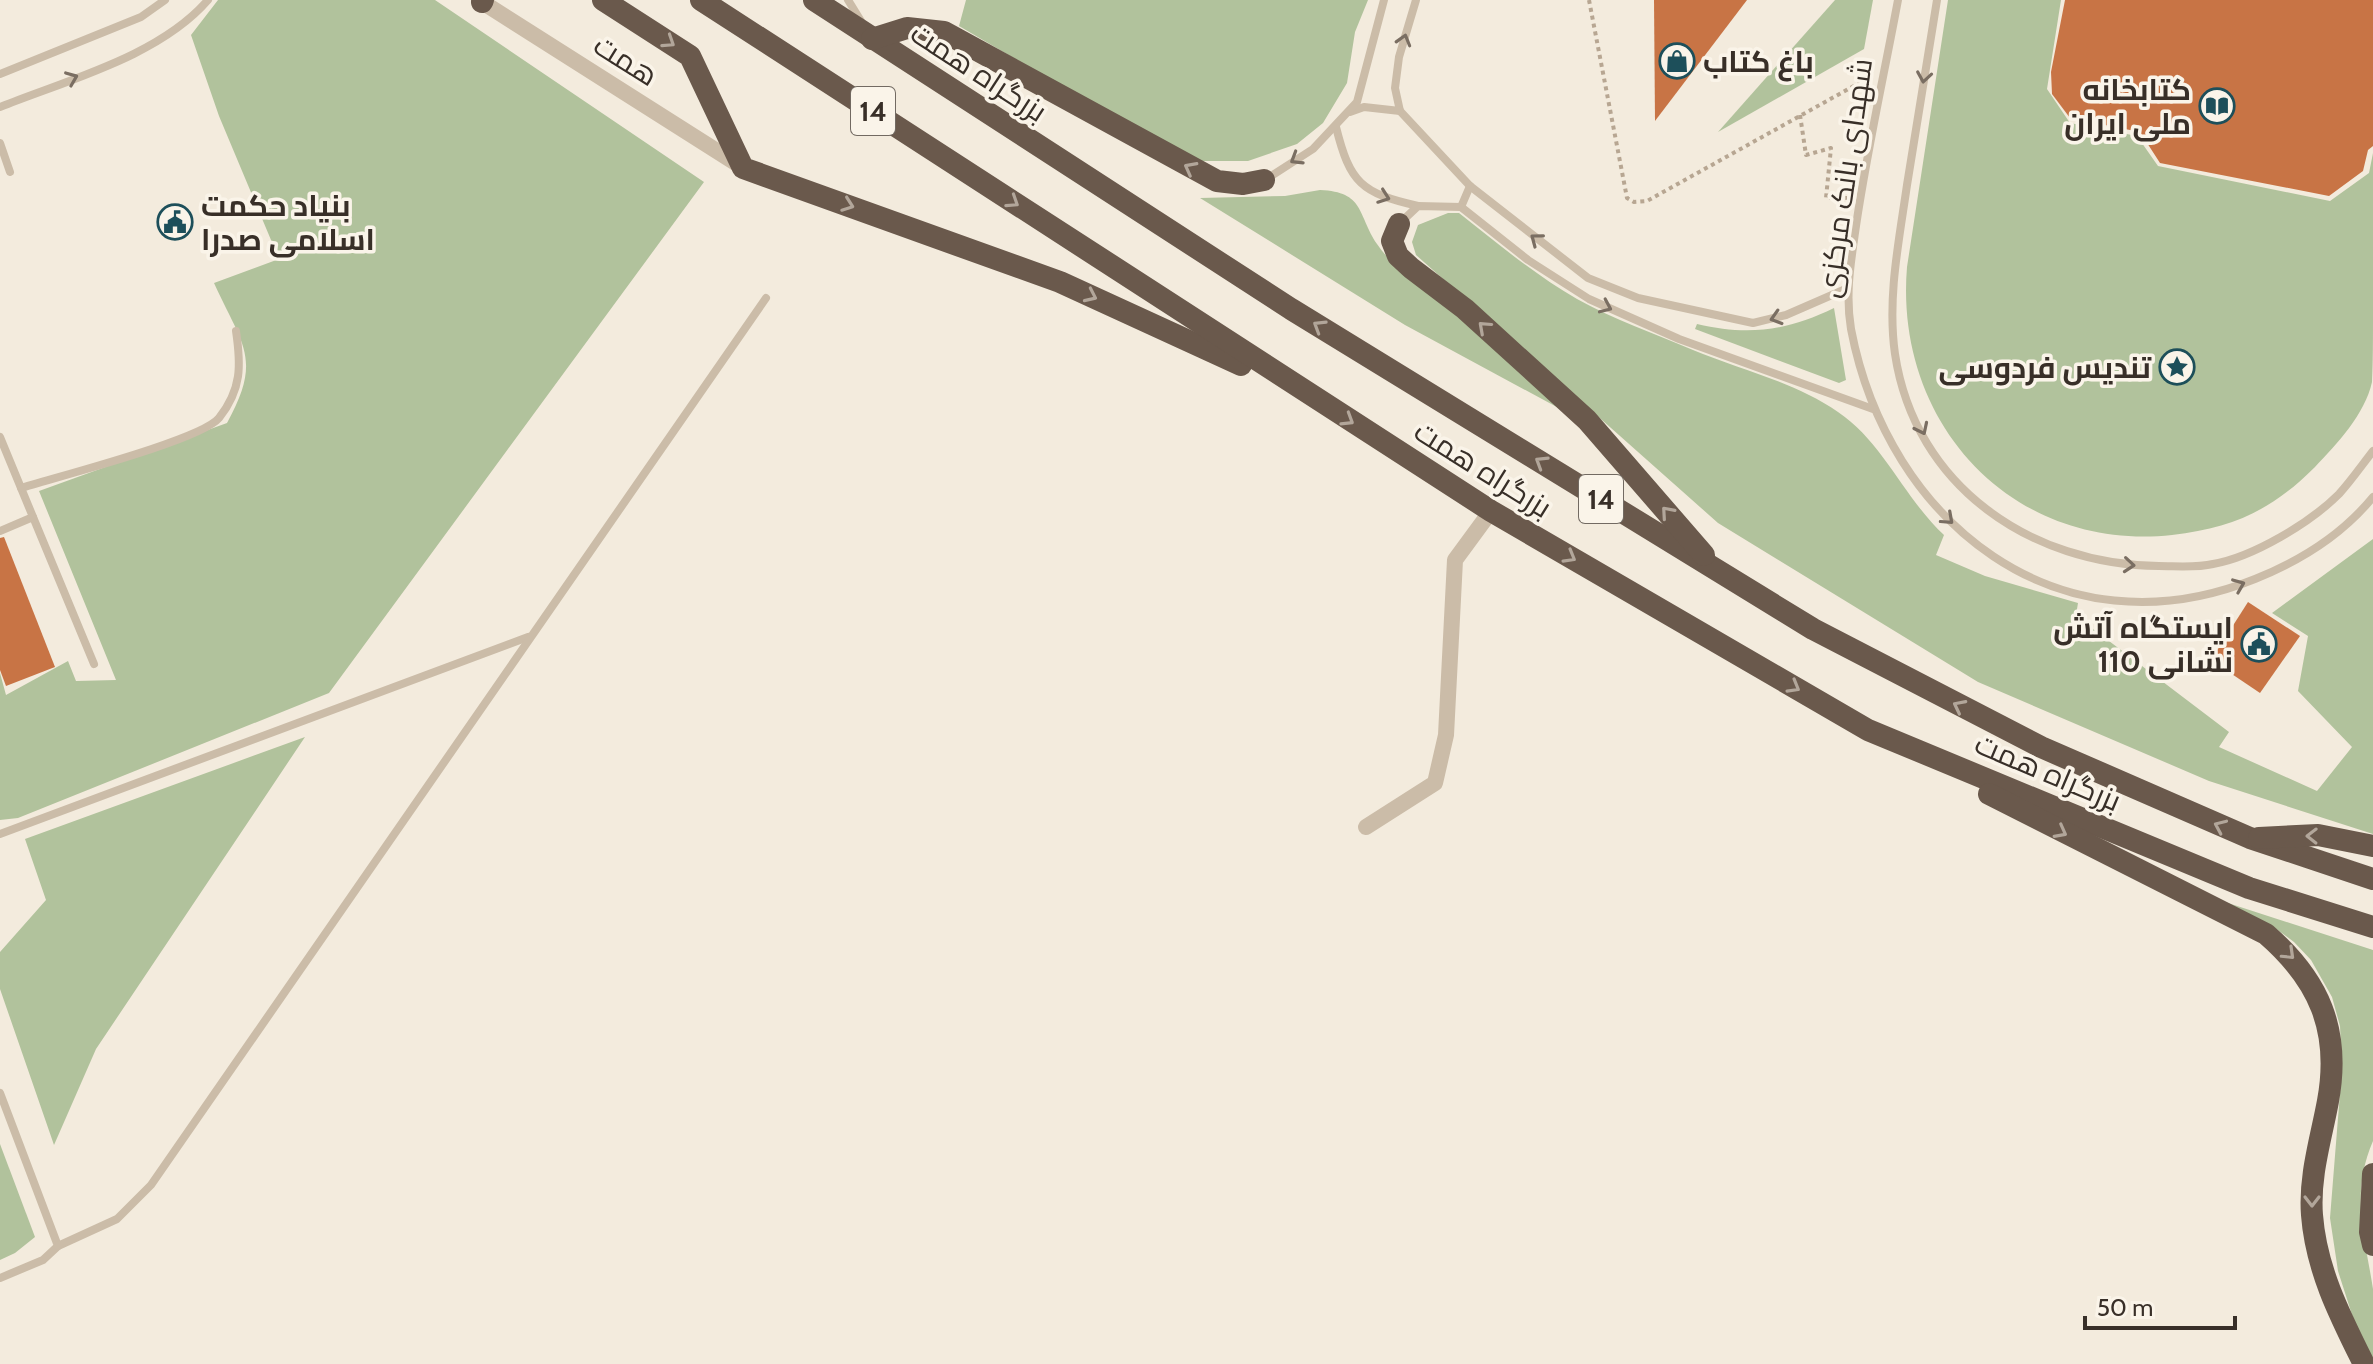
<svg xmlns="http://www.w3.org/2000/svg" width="2373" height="1364" viewBox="0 0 2373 1364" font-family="Cabin,Cairo,sans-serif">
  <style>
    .green { fill: #b1c29c }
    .building { fill: #c87445 }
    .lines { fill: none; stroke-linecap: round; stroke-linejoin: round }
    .path { stroke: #b7a692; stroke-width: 4; stroke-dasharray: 4 4; stroke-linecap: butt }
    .service { stroke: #cbbca8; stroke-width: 8 }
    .minor { stroke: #cbbca8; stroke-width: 16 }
    .trunk { stroke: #6a594c; stroke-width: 22 }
    .oneway { stroke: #7a6e62 }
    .oneway2 { stroke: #b2a69a }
    .labels { text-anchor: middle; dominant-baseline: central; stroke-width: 7; stroke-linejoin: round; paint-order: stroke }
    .shield { fill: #faf4e9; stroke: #726a62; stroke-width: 2 }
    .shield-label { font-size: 28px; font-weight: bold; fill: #382f28 }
    .street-label { font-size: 30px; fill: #382f28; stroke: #faf4e9 }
    .poi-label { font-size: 30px; font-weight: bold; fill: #382f28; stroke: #faf4e9; text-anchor: end }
  </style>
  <rect width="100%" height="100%" fill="#f3ebdd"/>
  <!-- green -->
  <g class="green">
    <path d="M218,0H435L704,182L329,693L18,818L0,820V673L6,695L68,661L76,681L116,680L39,491L227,423C263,358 242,345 214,283L279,259L219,116L191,35Z"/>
    <polygon points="966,0 1368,0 1355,32 1347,83 1323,123 1297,144 1248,161 1190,161 959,26"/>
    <polygon points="1835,0 1873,0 1864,49 1718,132"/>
    <path d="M1948,0H2061L2047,89L2070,123L2137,136L2158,166L2330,201L2369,173L2373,153C2373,207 2373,262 2373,316C2373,337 2373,362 2372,382C2365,414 2337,444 2315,467C2272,510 2233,528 2172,535C2012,552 1894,423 1907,267Z"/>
    <path d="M1320,190C1365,192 1357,214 1377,244C1398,275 1434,292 1462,316C1498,346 1531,380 1566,412L1405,325L1200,198L1285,196Z"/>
    <path d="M1448,213H1459C1497,243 1535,275 1577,299C1613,319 1655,334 1693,350C1741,370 1795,382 1838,412C1883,442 1904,498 1944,535L1936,555L1985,576L2078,603L2076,615L2084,622L2229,732L2219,747L2317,791L2352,747L2298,691L2308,636L2272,613L2373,539V834L2209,781L1978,682L1718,523L1416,255L1412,242L1418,225Z"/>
    <path d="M1834,308L1846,380L1839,383L1695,329L1697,324C1748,336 1787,331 1834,308Z"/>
    <polygon points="305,737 96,1049 54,1145 0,989 0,952 46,900 25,839"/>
    <path d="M2194,892L2373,950V1141C2350,1194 2365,1237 2373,1289C2373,1312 2373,1337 2373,1359L2354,1321L2338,1271L2330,1218L2342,1068L2340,1026L2332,997L2311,960L2294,942L2275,928Z"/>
    <polygon points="0,1144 35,1237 15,1253 0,1260"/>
  </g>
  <!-- building -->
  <g class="building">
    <polygon points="1654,0 1747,0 1655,121"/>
    <polygon points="2065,0 2373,0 2373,146 2368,150 2363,171 2329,196 2160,163 2140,132 2070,118 2052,94 2051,72"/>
    <polygon points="4,537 55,667 6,686 0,670 0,538"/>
    <polygon points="2248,602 2300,636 2260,693 2211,660"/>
  </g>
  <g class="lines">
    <!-- path -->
    <g class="path">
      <polyline points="1589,0 1627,198 1634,202 1647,201 1870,77"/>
      <polyline points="1800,115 1806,155 1831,148 1826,198 1847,198"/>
    </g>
    <!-- service -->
    <g class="service">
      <polyline points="848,0 861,21"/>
      <polyline points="1416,0 1399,57 1395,88 1400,111 1470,186 1588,278 1638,298 1753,323 1786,315 1848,288"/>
      <path d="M1898,0C1884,75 1867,151 1856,226C1851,261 1845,294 1851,329C1888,523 2059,658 2255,579C2300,561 2342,535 2373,497"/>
      <path d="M1937,0C1927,62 1917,124 1907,185C1899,241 1887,298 1895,354C1915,487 2032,565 2159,566C2176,566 2196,568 2213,564C2253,557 2310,523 2339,494C2351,481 2362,465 2373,451"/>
      <polyline points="0,74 141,17 165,0"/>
      <path d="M0,107C67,80 160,56 208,0"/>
      <polyline points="1350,112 1364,107 1400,111"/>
      <path d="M1336,127C1350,183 1361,193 1418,206"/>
      <polyline points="0,143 10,172"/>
      <polyline points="1265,180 1313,149 1357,102 1384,0"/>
      <polyline points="1461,207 1470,186"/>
      <polyline points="1400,223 1418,206 1461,207 1528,260 1589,299 1679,339 1873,409"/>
      <polyline points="0,437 33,517 0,531"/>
      <path d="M21,488C56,477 201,440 219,418C242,389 241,365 236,331"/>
      <polyline points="33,517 94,664"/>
      <polyline points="0,834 528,637"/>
      <polyline points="0,1093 58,1246 43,1260 0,1278"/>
      <polyline points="58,1246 117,1219 151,1185 766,298"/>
    </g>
    <!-- minor -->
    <g class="minor">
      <polyline points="479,0 742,167"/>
      <polyline points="1366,827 1435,783 1446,735 1455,560 1491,511"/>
    </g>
    <!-- trunk -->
    <g class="trunk">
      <polyline points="603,0 690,56 743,168 1060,282 1241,365"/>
      <polyline points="701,0 1491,511 1868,730 2249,888 2373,927"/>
      <polyline points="814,0 1291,309 1813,629 2041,747 2250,838 2373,879"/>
      <polyline points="482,2 483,0"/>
      <polyline points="872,39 907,28 944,32 1217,181 1243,184 1264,180"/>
      <polyline points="1399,224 1392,241 1398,256 1411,268 1465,309 1587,420 1704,555"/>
      <path d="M1989,794L2266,934C2319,980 2341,1030 2328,1101C2321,1139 2309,1176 2312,1215C2316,1269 2340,1316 2364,1364"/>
      <polyline points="2259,838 2318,835 2373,846"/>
      <polyline points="2373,1174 2370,1232 2373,1245"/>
    </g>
  </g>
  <!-- one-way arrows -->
  <defs><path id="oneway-chevron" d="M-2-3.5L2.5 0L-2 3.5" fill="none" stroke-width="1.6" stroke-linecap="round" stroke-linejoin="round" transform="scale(2)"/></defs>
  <g class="oneway">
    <use href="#oneway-chevron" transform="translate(1404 40) rotate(-74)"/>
    <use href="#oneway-chevron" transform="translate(1924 77) rotate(99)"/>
    <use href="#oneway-chevron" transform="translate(72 78) rotate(-22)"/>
    <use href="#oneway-chevron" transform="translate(1296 159) rotate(148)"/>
    <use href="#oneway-chevron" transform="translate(1384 197) rotate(20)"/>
    <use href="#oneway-chevron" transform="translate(1536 239) rotate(-143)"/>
    <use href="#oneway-chevron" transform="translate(1606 307) rotate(24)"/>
    <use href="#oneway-chevron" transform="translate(1776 318) rotate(163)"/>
    <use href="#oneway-chevron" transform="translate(1922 429) rotate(64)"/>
    <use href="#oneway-chevron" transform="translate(1948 519) rotate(42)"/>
    <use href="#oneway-chevron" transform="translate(2129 565) rotate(5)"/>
    <use href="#oneway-chevron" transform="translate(2239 585) rotate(-22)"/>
  </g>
  <g class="oneway2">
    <use href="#oneway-chevron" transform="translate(669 42) rotate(33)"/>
    <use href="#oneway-chevron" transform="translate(1190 168) rotate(-152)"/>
    <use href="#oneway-chevron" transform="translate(1013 202) rotate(33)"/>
    <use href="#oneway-chevron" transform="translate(848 205) rotate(20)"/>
    <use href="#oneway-chevron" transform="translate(1091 296) rotate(25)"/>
    <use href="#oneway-chevron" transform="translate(1319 326) rotate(-148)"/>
    <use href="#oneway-chevron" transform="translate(1484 327) rotate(-138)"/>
    <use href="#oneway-chevron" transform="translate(1348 420) rotate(32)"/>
    <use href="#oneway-chevron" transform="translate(1541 462) rotate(-148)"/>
    <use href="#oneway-chevron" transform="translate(1667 512) rotate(-131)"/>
    <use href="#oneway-chevron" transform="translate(1570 557) rotate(30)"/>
    <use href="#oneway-chevron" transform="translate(1794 687) rotate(30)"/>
    <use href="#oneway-chevron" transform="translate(1959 706) rotate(-153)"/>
    <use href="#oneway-chevron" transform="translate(2220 826) rotate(-156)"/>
    <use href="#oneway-chevron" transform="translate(2061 832) rotate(28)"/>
    <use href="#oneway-chevron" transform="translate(2312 836) rotate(-179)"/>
    <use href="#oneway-chevron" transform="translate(2289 954) rotate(44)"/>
    <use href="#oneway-chevron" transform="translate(2312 1201) rotate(90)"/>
  </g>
  <!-- icons -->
  <defs>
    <symbol id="shop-ring" viewBox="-11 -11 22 22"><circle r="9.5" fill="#faf4e9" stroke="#1d4f5a" stroke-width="1.5"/><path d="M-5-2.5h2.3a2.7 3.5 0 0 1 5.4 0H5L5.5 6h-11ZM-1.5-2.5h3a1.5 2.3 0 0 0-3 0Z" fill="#1d4f5a"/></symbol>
    <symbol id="library-ring" viewBox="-11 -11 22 22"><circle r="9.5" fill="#faf4e9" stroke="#1d4f5a" stroke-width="1.5"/><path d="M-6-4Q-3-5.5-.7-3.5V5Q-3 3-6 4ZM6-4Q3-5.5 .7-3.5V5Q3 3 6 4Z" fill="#1d4f5a"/></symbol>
    <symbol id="civic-ring" viewBox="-11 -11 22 22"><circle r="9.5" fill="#faf4e9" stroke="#1d4f5a" stroke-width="1.5"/><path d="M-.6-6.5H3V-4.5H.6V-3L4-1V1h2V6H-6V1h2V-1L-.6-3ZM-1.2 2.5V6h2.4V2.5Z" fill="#1d4f5a"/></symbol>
    <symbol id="sight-ring" viewBox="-11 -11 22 22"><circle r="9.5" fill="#faf4e9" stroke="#1d4f5a" stroke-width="1.5"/><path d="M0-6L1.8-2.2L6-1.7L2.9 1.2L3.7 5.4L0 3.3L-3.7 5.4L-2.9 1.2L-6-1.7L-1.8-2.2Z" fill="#1d4f5a"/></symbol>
  </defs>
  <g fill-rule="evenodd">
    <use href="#shop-ring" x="1657" y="41" width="40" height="40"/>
    <use href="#library-ring" x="2197" y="86" width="40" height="40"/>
    <use href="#civic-ring" x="155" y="202" width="40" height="40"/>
    <use href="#sight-ring" x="2157" y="347" width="40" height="40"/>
    <use href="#civic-ring" x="2239" y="624" width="40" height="40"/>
  </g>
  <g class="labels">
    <!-- shield labels -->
    <g class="shield">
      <rect x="851" y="87" width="44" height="48" rx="6"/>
      <rect x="1579" y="475" width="44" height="48" rx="6"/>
    </g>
    <g class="shield-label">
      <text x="873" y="111">14</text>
      <text x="1601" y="499">14</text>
    </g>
    <!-- street labels -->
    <g class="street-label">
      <text transform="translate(626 60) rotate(32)">همت</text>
      <text transform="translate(979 72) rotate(33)">بزرگراه همت</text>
      <text transform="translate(1845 178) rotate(-82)">شهدای بانک مرکزی</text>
      <text transform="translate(1483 469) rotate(32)">بزرگراه همت</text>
      <text transform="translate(2048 772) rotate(23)">بزرگراه همت</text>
    </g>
    <!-- poi labels -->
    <g class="poi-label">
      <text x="1703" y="61" text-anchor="start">باغ کتاب</text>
      <text x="2191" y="89">کتابخانه<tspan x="2191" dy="34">ملی ایران</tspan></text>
      <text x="201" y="205" text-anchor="start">بنیاد حکمت<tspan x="201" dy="34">اسلامی صدرا</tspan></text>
      <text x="2151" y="367">تندیس فردوسی</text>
      <text x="2233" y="627">ایستگاه آتش<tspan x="2233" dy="34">نشانی 110</tspan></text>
    </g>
  </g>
  <!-- scale -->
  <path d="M2085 1316v12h150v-12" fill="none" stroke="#382f28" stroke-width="4"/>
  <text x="2097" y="1316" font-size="24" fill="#382f28" stroke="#faf4e9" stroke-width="6" paint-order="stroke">50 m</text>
</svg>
